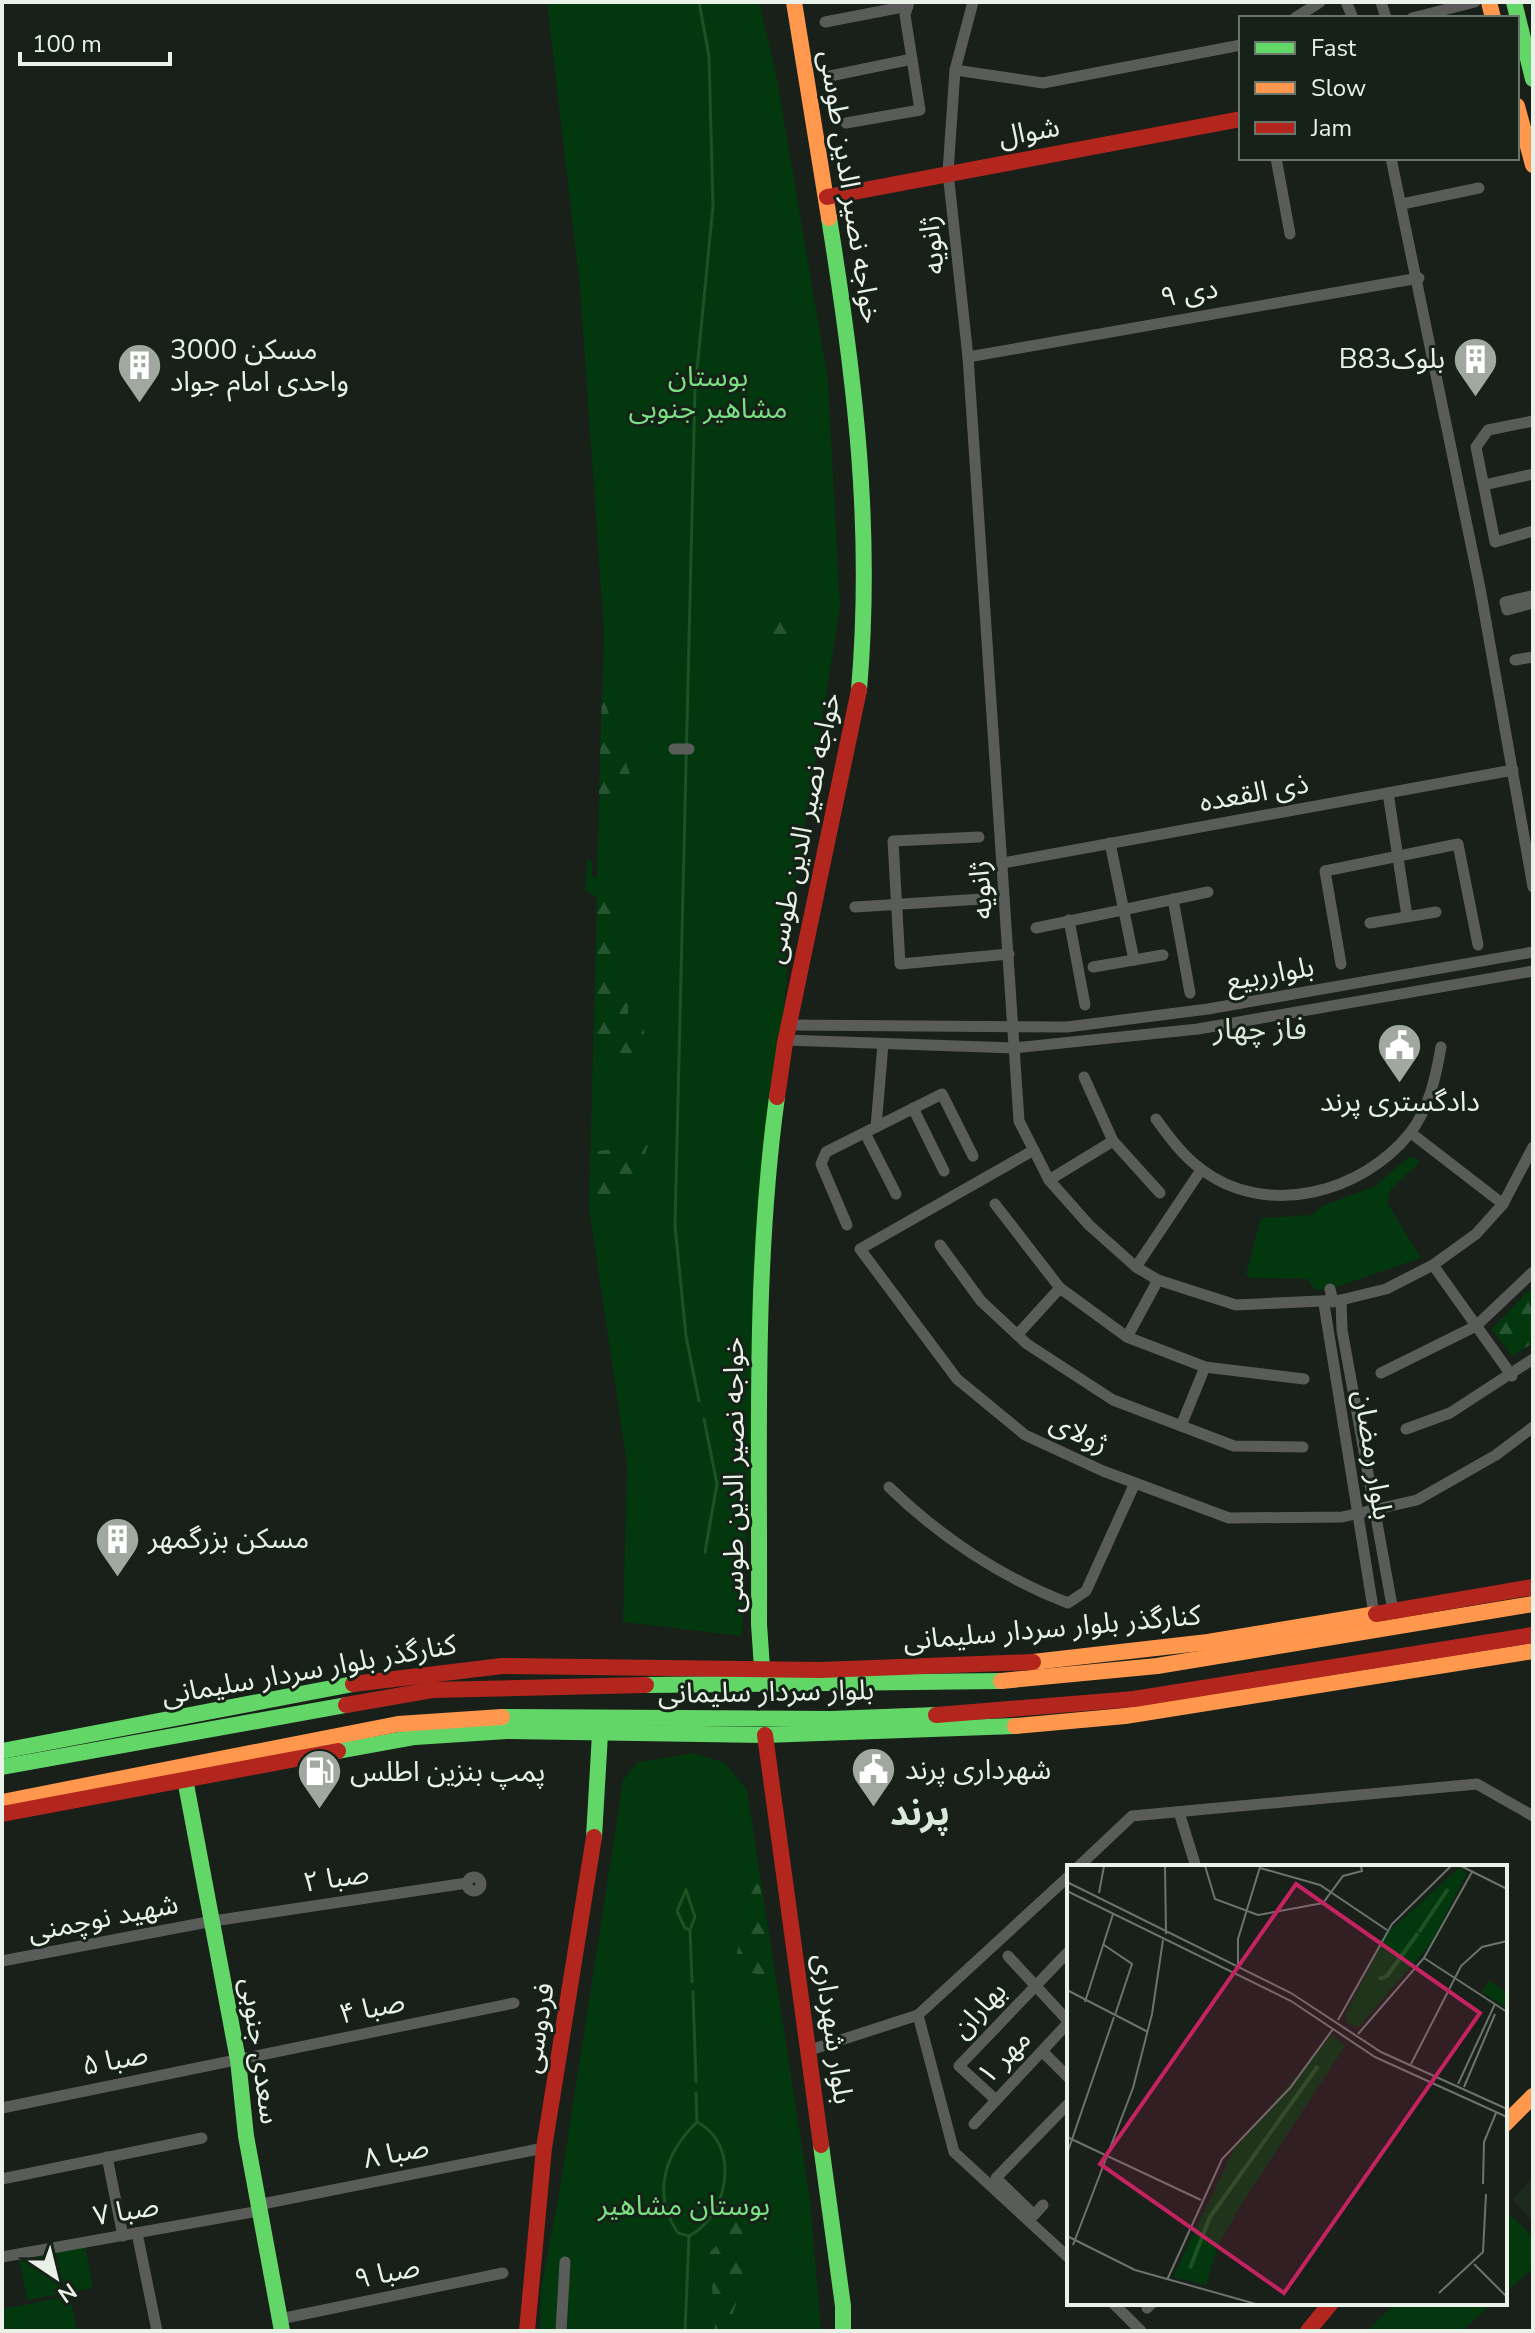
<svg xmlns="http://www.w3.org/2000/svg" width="1535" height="2333" viewBox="0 0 1535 2333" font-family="'Nunito Sans','Noto Sans Arabic',sans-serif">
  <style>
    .built { fill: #1c2a1c }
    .green { fill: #03380e }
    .forest { fill: url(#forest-firs) }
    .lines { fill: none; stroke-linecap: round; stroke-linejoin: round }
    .stream { stroke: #1c5323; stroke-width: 3 }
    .street { stroke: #5a5c5a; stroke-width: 11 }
    .fast { stroke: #63d668; stroke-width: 16 }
    .slow { stroke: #ff974d; stroke-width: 16 }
    .jam { stroke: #b3261e; stroke-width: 16 }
    .labels { text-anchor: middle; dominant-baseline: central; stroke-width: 6; stroke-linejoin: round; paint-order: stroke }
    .street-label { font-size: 28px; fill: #e9f1e9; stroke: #162217 }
    .poi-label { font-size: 28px; fill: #e9f1e9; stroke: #162217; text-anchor: start }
    .park-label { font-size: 28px; fill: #7bdf84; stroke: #162217 }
    .neighbourhood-label { font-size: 30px; fill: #dae9da; stroke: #162217 }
    .district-label { font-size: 36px; font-weight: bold; fill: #dae9da; stroke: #162217 }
    .inset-river { fill: none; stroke: #1c5323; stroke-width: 4 }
    .inset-road { fill: none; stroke: #6c736c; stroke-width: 2 }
    .view { fill: #c42362; fill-opacity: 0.15; stroke: #c42362; stroke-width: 4 }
    .inset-edge { fill: none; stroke: #e9f1e9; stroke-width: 4 }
  </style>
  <defs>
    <pattern id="forest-firs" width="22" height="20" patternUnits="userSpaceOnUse" patternTransform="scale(2)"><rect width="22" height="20" fill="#03380e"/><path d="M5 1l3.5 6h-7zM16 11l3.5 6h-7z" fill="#285531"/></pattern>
  </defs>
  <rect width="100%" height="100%" fill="#191f19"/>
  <!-- built -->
  <polygon class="built" points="1533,2178 1533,2222 1512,2199"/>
  <!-- green -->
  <g class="green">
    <polygon points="547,2 759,2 776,73 828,381 840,607 792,910 756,1353 742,1636 623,1622 627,1465 589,1207 597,898 585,890 587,860 592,861 592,877 597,877 604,633 580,288"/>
    <polygon points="1409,1157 1418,1159 1418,1164 1391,1189 1387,1203 1421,1258 1330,1289 1315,1290 1308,1279 1249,1278 1246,1273 1261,1218 1312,1215 1322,1206 1375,1186"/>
    <polygon points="693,1753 725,1763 747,1790 810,2199 821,2331 540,2331 541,2289 560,2188 623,1780 638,1762"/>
    <polygon points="1505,2210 1533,2237 1533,2268 1505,2293"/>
    <polygon points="85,2246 93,2288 27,2300 19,2258"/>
    <polygon points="70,2296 77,2331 2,2331 2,2309"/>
    <polygon points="1395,2303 1493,2303 1462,2331 1368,2331"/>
  </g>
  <!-- forest -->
  <g class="forest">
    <path d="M776,616L787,627C789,640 782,646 770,649L760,644L761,624L773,622Z"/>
    <polygon points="602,694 635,789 599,795"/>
    <polygon points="597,898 614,898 613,987 628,987 628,1021 644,1021 644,1053 595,1053"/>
    <polygon points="704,909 729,910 722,923 711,923"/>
    <path d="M648,1145C641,1172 615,1191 612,1219L592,1228L590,1152Z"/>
    <polygon points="1533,1286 1533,1343 1512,1356 1492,1329"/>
    <path d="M744,1867L760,1887L774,1975C759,1979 745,1970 735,1960L748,1910Z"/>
    <polygon points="754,2201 748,2268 727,2331 715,2331 710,2252 725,2238 740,2206"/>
  </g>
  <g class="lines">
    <!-- stream -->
    <g class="stream">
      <polyline points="699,2 709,56 713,206 695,390 675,1226 686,1336 699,1401"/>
      <polyline points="704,1419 717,1484 705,1552"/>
      <polyline points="686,1890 695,1917 690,1930 692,1982"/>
      <polyline points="686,1890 677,1911 685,1928 690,1930"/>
      <polyline points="693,1992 696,2082"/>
      <path d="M689,2236C728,2216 742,2145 697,2122"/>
      <path d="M685,2331L689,2236L678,2233C651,2194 665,2153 697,2122L696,2093"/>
    </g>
    <!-- street -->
    <g class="street">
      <polyline points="973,2 955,70 948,172 968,357 1019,1121 1049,1180 1089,1225 1136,1267 1158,1280 1236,1305 1341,1300 1386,1289 1433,1265 1476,1234 1503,1204 1533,1147"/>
      <polyline points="1346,2 1353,18"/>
      <polyline points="1381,2 1386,18"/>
      <polyline points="1295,18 1320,2"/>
      <polyline points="1412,18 1475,2"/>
      <polyline points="825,22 908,6"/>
      <polyline points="955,70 1043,83 1241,45"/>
      <polyline points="830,76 912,59"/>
      <polyline points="846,123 920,110 905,15 909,2"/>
      <polyline points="1276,158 1290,234"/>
      <polyline points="1391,158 1480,588 1533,887"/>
      <polyline points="1402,204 1479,188"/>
      <polyline points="968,357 1419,278"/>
      <polyline points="1533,421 1488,430 1476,447 1495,542 1533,531"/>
      <polyline points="1484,485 1533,474"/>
      <polyline points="1531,596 1505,602 1507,610 1533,603"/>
      <polyline points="1515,660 1533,657"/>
      <polyline points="674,749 689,749"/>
      <polyline points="1388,793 1407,916"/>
      <polyline points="979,837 893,841 900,964 1009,954"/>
      <polyline points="1110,843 1134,960"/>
      <polyline points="1003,863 1513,770"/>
      <polyline points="1173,899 1190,993"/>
      <polyline points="855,907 982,899"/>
      <polyline points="1069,920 1085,1005"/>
      <polyline points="1370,923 1436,912"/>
      <polyline points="1036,928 1208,892"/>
      <polyline points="1341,964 1325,871 1458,844 1478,945"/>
      <polyline points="1093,967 1163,955"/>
      <polyline points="789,1025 1067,1027 1208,1009 1533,952"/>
      <polyline points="786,1040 1014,1048 1198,1029 1533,971"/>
      <polyline points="1084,1077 1113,1141 1160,1193"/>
      <polyline points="913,1108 944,1171"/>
      <path d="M1156,1119C1169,1137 1183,1156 1201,1169C1266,1219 1362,1193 1410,1133C1429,1109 1436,1076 1441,1047"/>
      <polyline points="876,1127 883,1044"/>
      <polyline points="865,1133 896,1194"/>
      <polyline points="1411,1133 1503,1204"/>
      <polyline points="1034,1150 860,1249 957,1379 1025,1435 1103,1471 1229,1518 1342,1517 1417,1500 1496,1455 1533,1427"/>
      <polyline points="1049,1180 1113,1141"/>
      <polyline points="995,1204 1060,1288 1127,1337 1205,1367 1304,1379"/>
      <polyline points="847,1225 821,1164 826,1152 942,1094 973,1156"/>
      <polyline points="940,1245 981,1301 1027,1344 1113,1400 1234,1446 1303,1447"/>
      <polyline points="1433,1265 1512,1376"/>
      <polyline points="1136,1267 1201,1170"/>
      <polyline points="1330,1289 1333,1302"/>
      <polyline points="1341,1300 1342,1330 1393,1611"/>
      <polyline points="1324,1304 1374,1614"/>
      <polyline points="1017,1335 1060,1288"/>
      <polyline points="1127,1337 1158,1280"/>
      <polyline points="1381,1373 1476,1326 1533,1272"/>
      <polyline points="1181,1426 1205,1367"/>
      <polyline points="1406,1429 1450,1413 1533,1359"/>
      <path d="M889,1487C939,1536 1002,1578 1068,1603L1086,1591L1135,1483"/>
      <polyline points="1179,1812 1196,1867"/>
      <polyline points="1078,1867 1132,1816 1477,1784 1533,1816"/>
      <circle cx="474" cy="1884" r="7"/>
      <polyline points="1008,1956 1069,2022"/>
      <polyline points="2,1961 213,1921 467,1883"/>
      <polyline points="918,2015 1069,1876"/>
      <polyline points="810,2050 918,2015 954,2152 1069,2258"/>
      <polyline points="1043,2052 1069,2078"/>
      <polyline points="996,2100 959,2066 1069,1951"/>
      <polyline points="2,2108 514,2003"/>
      <polyline points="974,2124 1069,2022"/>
      <polyline points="107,2157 123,2236"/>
      <polyline points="2,2179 202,2138"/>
      <polyline points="257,2205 544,2148"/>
      <polyline points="1043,2205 1034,2215 996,2178 1069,2103"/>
      <polyline points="137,2233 157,2331"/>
      <polyline points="2,2257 259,2211"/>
      <polyline points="1113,2303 1141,2331"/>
      <polyline points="1147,2308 1152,2303"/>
      <polyline points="280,2319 503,2273"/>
      <polyline points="561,2331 565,2262"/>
    </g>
    <!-- fast -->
    <g class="fast">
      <polyline points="1514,2 1533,79"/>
      <path d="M829,218C855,379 873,527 859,690"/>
      <path d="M762,1668L759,1624C760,1448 753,1271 777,1097"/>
      <polyline points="646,1685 1001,1681"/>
      <polyline points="502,1717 831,1719 936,1715"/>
      <polyline points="2,1751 353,1684"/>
      <polyline points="338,1751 415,1737 507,1731 765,1735 1015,1726"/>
      <polyline points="2,1767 346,1705"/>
      <polyline points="185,1779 238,2060 246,2136 282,2331"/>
      <polyline points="594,1837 600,1734"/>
      <polyline points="821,2145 843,2306 843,2331"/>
    </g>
    <!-- slow -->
    <g class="slow">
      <polyline points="794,2 829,218"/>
      <polyline points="1489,2 1493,18"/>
      <polyline points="1517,106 1533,165"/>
      <polyline points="1033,1662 1208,1642 1376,1614"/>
      <polyline points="1001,1681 1157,1666 1533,1604"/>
      <polyline points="1015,1726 1125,1716 1533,1651"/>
      <polyline points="2,1802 398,1724 502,1717"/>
      <polyline points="1505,2124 1533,2096"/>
    </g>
    <!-- jam -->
    <g class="jam">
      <polyline points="827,197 1241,119"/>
      <polyline points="777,1097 785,1043 859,690"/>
      <polyline points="1376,1614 1533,1587"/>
      <polyline points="353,1684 502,1666 820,1670 1033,1662"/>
      <polyline points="346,1705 432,1690 646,1685"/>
      <polyline points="936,1715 1134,1699 1533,1635"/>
      <polyline points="765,1735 821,2145"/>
      <polyline points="2,1814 338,1751"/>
      <polyline points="527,2331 544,2148 594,1837"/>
      <polyline points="1308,2331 1331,2303"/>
    </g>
  </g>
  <!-- icons -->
  <defs>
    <symbol id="building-pin" viewBox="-11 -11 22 30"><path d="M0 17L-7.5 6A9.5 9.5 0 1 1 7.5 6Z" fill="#a0a8a0" stroke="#162217"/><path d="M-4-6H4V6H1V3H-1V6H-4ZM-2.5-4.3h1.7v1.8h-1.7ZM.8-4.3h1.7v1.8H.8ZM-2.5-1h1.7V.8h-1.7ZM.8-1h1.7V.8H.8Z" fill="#fff"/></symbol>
    <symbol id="civic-pin" viewBox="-11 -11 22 30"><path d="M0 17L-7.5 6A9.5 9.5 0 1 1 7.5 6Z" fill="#a0a8a0" stroke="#162217"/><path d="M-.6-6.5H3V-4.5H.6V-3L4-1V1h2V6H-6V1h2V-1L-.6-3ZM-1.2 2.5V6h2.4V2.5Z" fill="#fff"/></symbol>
    <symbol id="fuel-pin" viewBox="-11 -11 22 30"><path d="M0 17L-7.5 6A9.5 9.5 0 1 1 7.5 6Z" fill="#a0a8a0" stroke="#162217"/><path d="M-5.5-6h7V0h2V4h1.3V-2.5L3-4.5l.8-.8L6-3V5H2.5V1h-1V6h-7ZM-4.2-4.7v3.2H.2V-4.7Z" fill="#fff"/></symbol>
  </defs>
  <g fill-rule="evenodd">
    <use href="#building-pin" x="1450" y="334" width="51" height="69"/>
    <use href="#building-pin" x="114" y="340" width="51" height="69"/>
    <use href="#civic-pin" x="1374" y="1020" width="51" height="69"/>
    <use href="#building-pin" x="92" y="1514" width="51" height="69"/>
    <use href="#civic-pin" x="848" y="1744" width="51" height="69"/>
    <use href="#fuel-pin" x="294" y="1746" width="51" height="69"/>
  </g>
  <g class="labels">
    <!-- street labels -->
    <g class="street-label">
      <text transform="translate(1029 132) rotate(-10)">شوال</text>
      <text transform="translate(850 187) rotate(81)">خواجه نصیر الدین طوسی</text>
      <text transform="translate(932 245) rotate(-96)">ژانویه</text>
      <text transform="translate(1189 293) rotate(-10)">۹ دی</text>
      <text transform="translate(1254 793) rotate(-10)">ذی القعده</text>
      <text transform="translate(803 828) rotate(-78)">خواجه نصیر الدین طوسی</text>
      <text transform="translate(981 890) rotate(-94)">ژانویه</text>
      <text transform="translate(1270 974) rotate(-10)">بلوارربیع</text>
      <text transform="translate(1079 1433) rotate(25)">ژولای</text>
      <text transform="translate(1373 1455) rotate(81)">بلوار رمضان</text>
      <text transform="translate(734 1475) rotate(-90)">خواجه نصیر الدین طوسی</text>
      <text transform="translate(1052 1628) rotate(-5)">کنارگذر بلوار سردار سلیمانی</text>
      <text transform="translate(309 1670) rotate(-10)">کنارگذر بلوار سردار سلیمانی</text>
      <text transform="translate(766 1692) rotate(-1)">بلوار سردار سلیمانی</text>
      <text transform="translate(336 1878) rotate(-9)">صبا ۲</text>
      <text transform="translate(103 1918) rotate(-11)">شهید نوچمنی</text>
      <text transform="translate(372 2008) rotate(-12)">صبا ۴</text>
      <text transform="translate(979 2010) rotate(-47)">بهاران</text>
      <text transform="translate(538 2028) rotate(-81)">فردوسی</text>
      <text transform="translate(833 2029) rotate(82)">بلوار شهرداری</text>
      <text transform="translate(260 2051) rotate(82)">سعدی جنوبی</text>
      <text transform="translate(1004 2057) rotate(-46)">مهر ۱</text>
      <text transform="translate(115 2060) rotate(-11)">صبا ۵</text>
      <text transform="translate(396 2153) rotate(-11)">صبا ۸</text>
      <text transform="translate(126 2211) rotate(-10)">صبا ۷</text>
      <text transform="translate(387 2273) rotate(-12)">صبا ۹</text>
    </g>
    <!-- poi labels -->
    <g class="poi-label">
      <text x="170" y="350">مسکن 3000<tspan x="170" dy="32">واحدی امام جواد</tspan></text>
      <text x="1445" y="359" text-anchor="end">B83بلوک</text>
      <text x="1400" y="1102" text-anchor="middle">دادگستری پرند</text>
      <text x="148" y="1539">مسکن بزرگمهر</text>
      <text x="905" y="1770">شهرداری پرند</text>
      <text x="350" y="1772">پمپ بنزین اطلس</text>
    </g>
    <!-- park labels -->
    <g class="park-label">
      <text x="708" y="377">بوستان<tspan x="708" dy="32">مشاهیر جنوبی</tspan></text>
      <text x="684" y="2206">بوستان مشاهیر</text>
    </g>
    <!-- neighbourhood labels -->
    <g class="neighbourhood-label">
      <text x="1260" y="1029">فاز چهار</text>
    </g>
    <!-- district labels -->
    <g class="district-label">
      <text x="920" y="1813">پرند</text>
    </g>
  </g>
  <!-- overview -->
  <g transform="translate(1067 1865)">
    <rect width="440" height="440" fill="#191f19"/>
    <path d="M393,2L399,9L365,77L292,162L281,159L278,150L320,68ZM422,116L440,128V143L415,127ZM265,169L278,181L171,345L150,383L139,420L106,412L167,284Z" fill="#03380e"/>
    <path class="inset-river" d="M352,67L381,24M312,114L320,111L351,68M123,403L143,352L251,201"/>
    <path class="inset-road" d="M98,1L99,69M138,1L148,34L191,50L256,38L276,11L295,6L294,1M394,1L440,24M193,3L253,20L320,65M0,17L224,128L314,187L440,244M0,26L224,136L308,192L440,252M32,28L37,1M37,80L65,99L48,150M357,93L440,147M171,100V74L193,2M0,125L81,167M18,137L46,49M271,155L325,59L384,1M291,169L357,93L405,7M344,199L394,101L415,82L440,76M391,219L428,139M397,222L428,149M0,272L134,335M0,289L47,152M416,319L417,277L429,248M0,371L68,405L189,439M6,380L66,223L85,149L96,75M407,399L440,432M100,415L155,294L223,223L266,164M372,428L416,387L419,329"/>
    <path class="view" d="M229,19L413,148L217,428L33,299Z"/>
    <rect width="440" height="440" class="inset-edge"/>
  </g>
  <!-- border -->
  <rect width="1535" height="2333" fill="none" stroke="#e9f1e9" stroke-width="8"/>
  <!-- legend -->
  <rect x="1239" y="16" width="280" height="144" fill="#162217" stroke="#6a756b" stroke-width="2"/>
  <rect x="1255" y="42" width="40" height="12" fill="#63d668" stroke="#6a756b" stroke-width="2"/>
  <text x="1311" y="56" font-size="24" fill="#e9f1e9">Fast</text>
  <rect x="1255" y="82" width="40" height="12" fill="#ff974d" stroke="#6a756b" stroke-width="2"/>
  <text x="1311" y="96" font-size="24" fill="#e9f1e9">Slow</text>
  <rect x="1255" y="122" width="40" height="12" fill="#b3261e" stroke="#6a756b" stroke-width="2"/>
  <text x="1311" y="136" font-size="24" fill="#e9f1e9">Jam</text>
  <!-- north arrow -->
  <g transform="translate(56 2277) rotate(145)" stroke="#162217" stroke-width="6" paint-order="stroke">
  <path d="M0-6L14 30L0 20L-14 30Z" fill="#e9f1e9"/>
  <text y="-12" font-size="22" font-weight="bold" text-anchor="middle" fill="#e9f1e9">N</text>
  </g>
  <!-- scale -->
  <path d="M20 52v12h150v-12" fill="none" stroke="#e9f1e9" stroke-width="4"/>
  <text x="32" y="52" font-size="24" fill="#e9f1e9" stroke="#162217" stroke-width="6" paint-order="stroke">100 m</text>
</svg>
